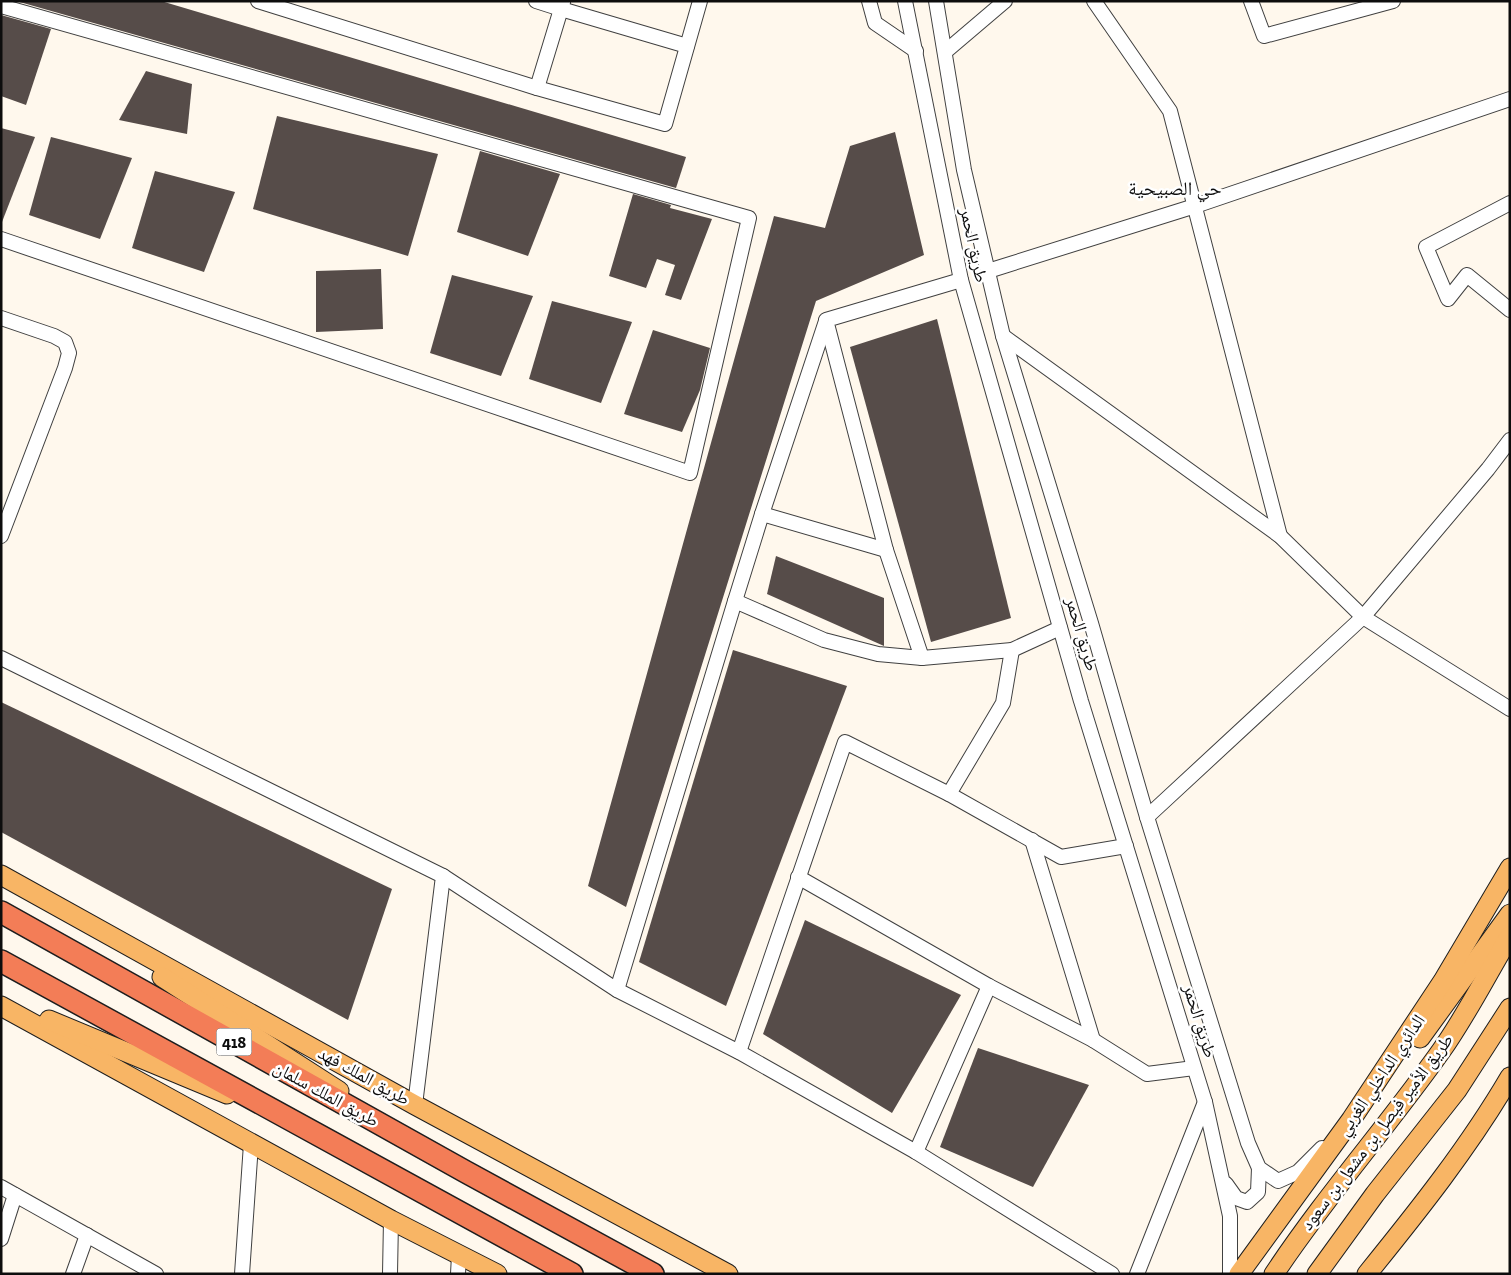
<svg xmlns="http://www.w3.org/2000/svg" width="1511" height="1275" viewBox="0 0 1511 1275" font-family="'Zilla Slab','Noto Naskh Arabic',serif">
  <style>
    .building { fill: #564c49 }
    .lines { fill: none; stroke-linecap: round; stroke-linejoin: round }
    .minor-casing { stroke: #404040; stroke-width: 16 }
    .major-casing { stroke: #1e1e1e; stroke-width: 21 }
    .highway-casing { stroke: #1e1e1e; stroke-width: 24 }
    .minor { stroke: #fff; stroke-width: 14 }
    .major { stroke: #f8b565; stroke-width: 19 }
    .highway { stroke: #f37d57; stroke-width: 21 }
    .labels { text-anchor: middle; dominant-baseline: central; stroke-width: 5; stroke-linejoin: round; paint-order: stroke }
    .shield { fill: #fff; stroke: #565656; stroke-width: 1 }
    .shield-label { font-size: 16px; font-weight: bold; fill: #0d0d0d }
    .street-label { font-size: 18px; fill: #0d0d0d; stroke: #fff }
    .neighbourhood-label { font-size: 19px; fill: #0d0d0d; stroke: #fff }
  </style>
  <rect width="100%" height="100%" fill="#fff8ed"/>
  <!-- building -->
  <g class="building">
    <polygon points="16,1 161,1 686,157 676,188"/>
    <polygon points="1,15 51,29 26,105 1,96"/>
    <polygon points="146,71 192,84 187,134 119,120"/>
    <polygon points="277,116 438,154 408,256 253,209"/>
    <polygon points="1,128 35,137 2,222 1,221"/>
    <polygon points="895,132 924,255 816,301 626,907 588,886 774,216 825,228 850,146"/>
    <polygon points="51,137 132,158 100,239 29,215"/>
    <polygon points="480,151 560,174 528,256 457,232"/>
    <polygon points="155,171 235,192 204,272 132,248"/>
    <polygon points="633,194 671,205 670,208 712,219 681,300 665,295 675,265 657,259 646,288 609,276"/>
    <polygon points="381,269 383,329 316,332 316,271"/>
    <polygon points="452,275 533,296 501,376 430,353"/>
    <polygon points="552,301 632,322 601,403 529,379"/>
    <polygon points="937,319 1011,618 931,642 850,347"/>
    <polygon points="653,330 710,348 700,390 682,432 624,414"/>
    <polygon points="776,556 884,598 884,646 767,594"/>
    <polygon points="733,650 847,686 726,1006 639,962"/>
    <polygon points="1,702 392,889 348,1020 1,832"/>
    <polygon points="805,920 961,995 892,1113 763,1034"/>
    <polygon points="978,1048 1089,1085 1033,1187 940,1147"/>
  </g>
  <g class="lines">
    <defs>
      <g id="minor">
        <polyline points="258,1 537,88 665,124 700,1"/>
        <polyline points="536,1 561,9 563,2"/>
        <polyline points="869,1 875,23 916,51"/>
        <polyline points="905,1 961,280 1081,701 1205,1102 1230,1216 1230,1274"/>
        <polyline points="936,1 964,170 1003,336 1091,623 1147,817 1248,1143 1259,1168 1278,1181 1298,1172 1322,1148"/>
        <polyline points="1094,1 1170,111 1280,536"/>
        <polyline points="1251,1 1264,36 1393,1"/>
        <polyline points="1,6 749,218 690,473 1,239"/>
        <polyline points="945,52 1005,1"/>
        <polyline points="537,88 561,9 687,46"/>
        <polyline points="1510,203 1426,247 1448,299 1467,275 1510,310"/>
        <polyline points="988,271 1195,206 1510,99"/>
        <polyline points="1,318 54,336 65,342 69,353 65,368 1,536"/>
        <polyline points="1003,336 1280,536 1363,617 1510,709"/>
        <polyline points="762,514 886,550"/>
        <polyline points="735,601 762,514 826,321"/>
        <polyline points="1,658 443,876 415,1105"/>
        <polyline points="922,658 886,550 826,320 961,280"/>
        <polyline points="949,794 1003,703 1012,650"/>
        <polyline points="1147,817 1363,617 1488,469 1510,440"/>
        <polyline points="1032,840 1093,1040"/>
        <polyline points="443,876 617,990 739,1052 916,1152 1112,1274"/>
        <polyline points="798,877 989,986 1093,1040 1147,1074 1194,1068"/>
        <polyline points="617,990 735,601 824,640 878,654 922,658 1012,650 1060,628"/>
        <polyline points="739,1052 845,742 949,794 1061,857 1126,846"/>
        <polyline points="916,1152 989,986"/>
        <polyline points="1226,1184 1236,1198 1247,1202 1258,1192 1259,1168"/>
        <polyline points="1,1187 156,1274"/>
        <polyline points="1,1239 15,1195"/>
        <polyline points="73,1274 87,1235"/>
        <polyline points="242,1274 251,1144"/>
        <polyline points="390,1274 391,1220"/>
        <polyline points="458,1274 459,1255"/>
        <polyline points="1137,1274 1205,1102"/>
      </g>
      <g id="major">
        <polyline points="1,875 415,1105 728,1274"/>
        <polyline points="162,977 339,1091"/>
        <polyline points="1,1006 391,1220 497,1274"/>
        <polyline points="49,1020 227,1094"/>
        <polyline points="1420,1038 1510,914"/>
        <polyline points="1239,1274 1351,1120 1443,981 1510,868"/>
        <path d="M1274,1274C1325,1197 1387,1127 1441,1051C1466,1016 1487,974 1510,936"/>
        <polyline points="1317,1274 1375,1194 1457,1090 1510,1008"/>
        <path d="M1367,1274C1418,1211 1469,1147 1510,1077"/>
      </g>
      <g id="highway">
        <polyline points="1,912 466,1172 653,1274"/>
        <polyline points="1,961 572,1274"/>
      </g>
    </defs>
    <!-- minor casing -->
    <use href="#minor" class="minor-casing"/>
    <!-- major casing -->
    <use href="#major" class="major-casing"/>
    <!-- highway casing -->
    <use href="#highway" class="highway-casing"/>
    <!-- minor -->
    <use href="#minor" class="minor"/>
    <!-- major -->
    <use href="#major" class="major"/>
    <!-- highway -->
    <use href="#highway" class="highway"/>
  </g>
  <g class="labels">
    <!-- shield labels -->
    <rect class="shield" x="216.5" y="1028.5" width="35" height="27" rx="4"/>
    <g class="shield-label">
      <text x="234" y="1042">418</text>
    </g>
    <!-- street labels -->
    <g class="street-label">
      <text transform="translate(974 245) rotate(78)">طريق الحمر</text>
      <text transform="translate(1082 634) rotate(74)">طريق الحمر</text>
      <text transform="translate(1200 1021) rotate(73)">طريق الحمر</text>
      <text transform="translate(1381 1075) rotate(-56)">الدائري الداخلي الغربي</text>
      <text transform="translate(364 1076) rotate(29)">طريق الملك فهد</text>
      <text transform="translate(326 1094) rotate(29)">طريق الملك سلمان</text>
      <text transform="translate(1377 1132) rotate(-53)">طريق الأمير فيصل بن مشعل بن سعود</text>
    </g>
    <!-- neighbourhood labels -->
    <g class="neighbourhood-label">
      <text x="1175" y="188">حي الصبيحية</text>
    </g>
  </g>
  <!-- border -->
  <rect width="1511" height="1275" fill="none" stroke="#0d0d0d" stroke-width="5"/>
</svg>
